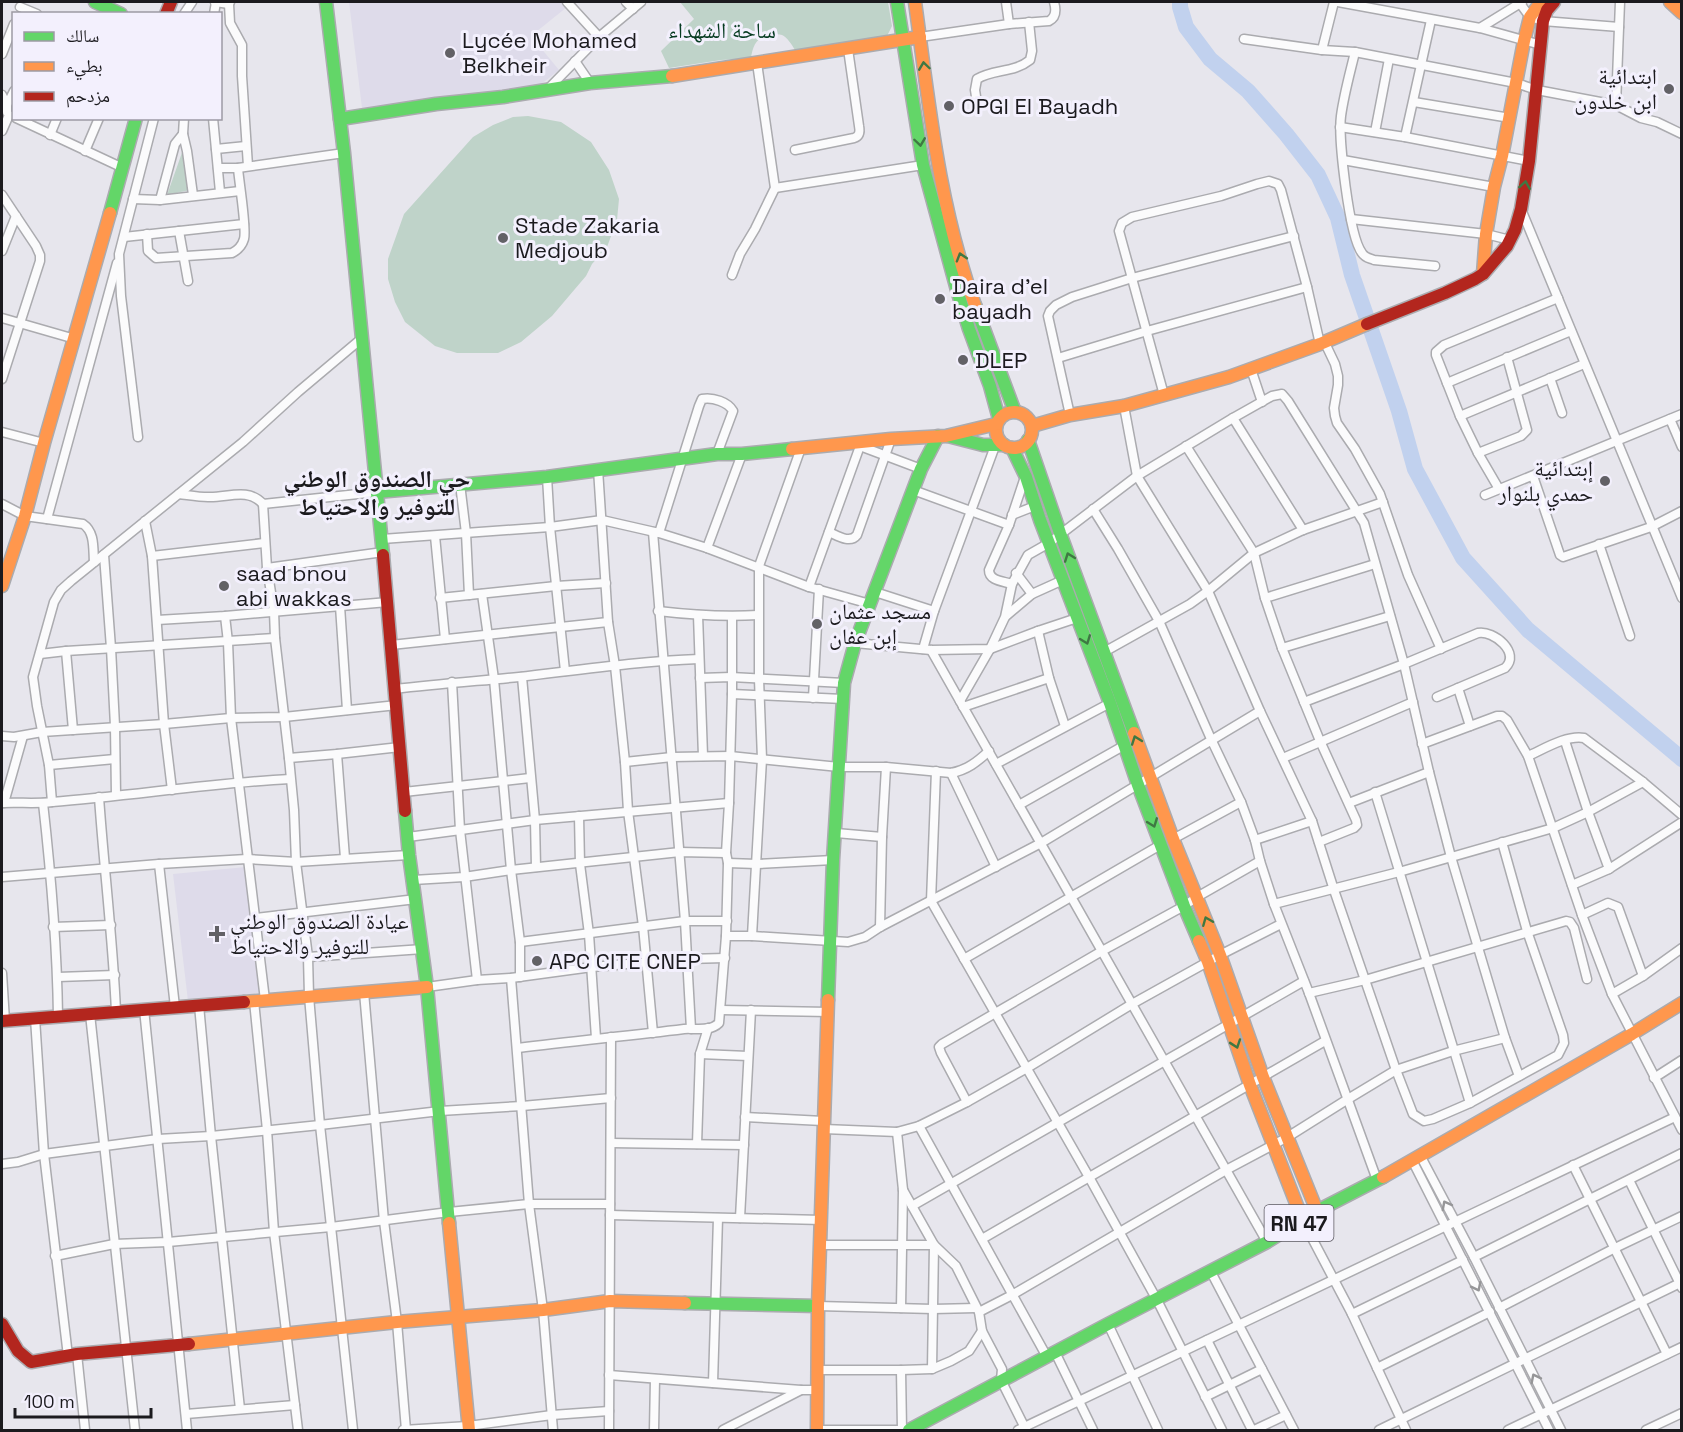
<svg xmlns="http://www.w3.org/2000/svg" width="1683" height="1432" viewBox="0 0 1683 1432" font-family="'Space Grotesk','Noto Naskh Arabic',sans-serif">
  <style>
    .built { fill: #dedbea }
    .green { fill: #bfd3c9 }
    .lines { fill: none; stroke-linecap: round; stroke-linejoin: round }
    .river { stroke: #c1d1ee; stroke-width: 16 }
    .street-casing { stroke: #ababaf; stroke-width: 11 }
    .fast-casing { stroke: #ababaf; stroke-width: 15 }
    .slow-casing { stroke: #ababaf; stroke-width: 15 }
    .jam-casing { stroke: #ababaf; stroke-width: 15 }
    .street { stroke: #fbfbfc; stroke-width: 8 }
    .fast { stroke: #63d668; stroke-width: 12 }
    .slow { stroke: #ff974d; stroke-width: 12 }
    .jam { stroke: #b3261e; stroke-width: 12 }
    .oneway { stroke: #3f7843 }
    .oneway2 { stroke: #969698 }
    .poi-dot { fill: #626166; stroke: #f3f0fd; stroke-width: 2 }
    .labels { text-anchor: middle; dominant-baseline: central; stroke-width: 6; stroke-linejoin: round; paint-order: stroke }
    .shield { fill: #f3f0fd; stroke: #5c5a61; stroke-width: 1.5 }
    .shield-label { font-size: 21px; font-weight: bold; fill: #1b1a1e }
    .park-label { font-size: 22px; fill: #063b21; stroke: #f3f0fd }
    .poi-label { font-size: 22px; fill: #1b1a1e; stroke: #f3f0fd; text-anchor: start }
    .neighbourhood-label { font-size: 24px; font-weight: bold; fill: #1b1a1e; stroke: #f3f0fd }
  </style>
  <rect width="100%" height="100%" fill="#e7e6ed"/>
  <!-- built -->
  <g class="built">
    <polygon points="349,2 562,2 567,7 531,36 559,70 535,89 362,108"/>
    <polygon points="246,867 261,993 188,1001 173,874"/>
  </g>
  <!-- green -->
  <g class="green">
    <path d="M680,2H888L892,26L887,36L795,50C792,45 787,37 782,35C779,34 775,34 772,35C757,36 753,45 751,58L721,60L669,68L661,51L694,19Z"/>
    <polygon points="528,116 561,122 591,142 609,170 619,199 617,220 607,247 592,264 586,276 552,316 521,342 498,353 457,353 435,346 405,322 395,302 388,279 388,259 404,214 473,137 493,125 513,117"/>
    <polygon points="184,147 190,190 167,195"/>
  </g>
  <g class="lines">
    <!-- river -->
    <polyline class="river" points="1180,2 1180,7 1186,27 1210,59 1248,91 1286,134 1318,175 1338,218 1352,275 1399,411 1415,469 1463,558 1528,630 1682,759"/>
    <defs>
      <g id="street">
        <polyline points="215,2 229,4"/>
        <polyline points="230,2 229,4 230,23 242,45 242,76 248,166"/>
        <polyline points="567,2 599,37"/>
        <polyline points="626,2 633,9"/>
        <polyline points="1006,2 1009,24"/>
        <polyline points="1338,2 1480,28 1541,45"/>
        <polyline points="1519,2 1530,17 1543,21 1619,27"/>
        <polyline points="20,7 37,14"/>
        <polyline points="184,14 192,2"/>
        <polyline points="214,14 216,2"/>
        <polyline points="1480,28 1522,2"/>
        <path d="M920,37L1009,24L1049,21C1057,17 1056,9 1054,2"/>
        <polyline points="1244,39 1322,50 1355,52 1516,83 1537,90 1616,105 1641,118 1657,122 1682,134"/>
        <polyline points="1322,50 1334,2"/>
        <path d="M1355,52C1350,73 1344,94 1341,116C1338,138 1349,236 1362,253C1365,258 1369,258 1374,260L1435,266"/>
        <polyline points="2,54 14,24"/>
        <polyline points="575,61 590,83"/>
        <polyline points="546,91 599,37 641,2"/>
        <polyline points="2,95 7,105 7,112"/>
        <polyline points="1414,102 1510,118"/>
        <path d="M977,103L975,90L977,79C993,69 1014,73 1030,60L1032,51L1029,22"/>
        <polyline points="7,105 14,91"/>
        <polyline points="1616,105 1620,2"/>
        <polyline points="16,118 123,168"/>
        <polyline points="213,118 220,192"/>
        <polyline points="1340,127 1405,137 1529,161"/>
        <polyline points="2,131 9,115"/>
        <polyline points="1375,132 1389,59"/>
        <polyline points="183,134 187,151 193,195"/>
        <polyline points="50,135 57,118"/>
        <polyline points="1405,137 1431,20"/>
        <polyline points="216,149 246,146"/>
        <path d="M795,150L854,138C860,136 860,131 859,126L848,49"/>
        <polyline points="85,151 99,118"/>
        <polyline points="1343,160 1494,187"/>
        <polyline points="218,168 238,168 344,153"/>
        <polyline points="775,188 923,165"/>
        <polyline points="2,195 36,246 40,255 40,261 2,379"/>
        <polyline points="133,199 160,200 240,191"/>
        <polyline points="160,200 175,144 183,134 184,118"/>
        <polyline points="1521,209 1682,598"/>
        <polyline points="1351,219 1486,234 1510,240"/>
        <polyline points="179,231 188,281"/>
        <path d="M147,234L148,251L156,258L232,253C238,250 242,246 244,239C247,229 239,182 238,168"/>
        <polyline points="124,237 244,224"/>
        <polyline points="2,251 16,216"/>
        <polyline points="732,275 740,254 755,229 775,188 757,63"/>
        <polyline points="2,318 75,339"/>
        <polyline points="1325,343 1335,364 1338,376 1338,385 1334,408 1335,416 1337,423 1355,449 1380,494 1408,575 1441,649"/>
        <polyline points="1058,358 1147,331 1307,287"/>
        <polyline points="1251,369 1262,402"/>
        <polyline points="1550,378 1562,413"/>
        <polyline points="1447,383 1571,331"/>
        <polyline points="1164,395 1119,231 1122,223 1132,217 1221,196 1257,184 1269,181 1278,184 1281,190 1307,287 1320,344"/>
        <polyline points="1124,406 1137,476 1208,591 1260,711 1312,821 1334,890 1396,1070 1413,1114 1424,1121 1433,1119 1470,1103 1558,1055 1564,1043 1563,1035 1527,931 1502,842"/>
        <polyline points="1070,415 1048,316 1050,311 1056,305 1072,297 1132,278 1294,236"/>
        <polyline points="1460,416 1584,364"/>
        <polyline points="1233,418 1303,530"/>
        <polyline points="1670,419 1682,447"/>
        <polyline points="2,432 44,443"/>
        <polyline points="138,437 121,296 119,254 154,118"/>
        <polyline points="860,443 860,446 921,469"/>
        <polyline points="1186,446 1254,553 1265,598 1282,648 1320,741 1356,820 1357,825 1354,828 1319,842"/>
        <polyline points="1478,453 1521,436 1527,430 1507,357"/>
        <polyline points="598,469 608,622 615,666 625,762 628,811 643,926 653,1033"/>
        <polyline points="1533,476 1560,555 1563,557 1651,527 1682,511"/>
        <polyline points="547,477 550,527 565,671"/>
        <polyline points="460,484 466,533 469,595"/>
        <polyline points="1499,489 1478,453 1460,416 1436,355 1436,352 1444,345 1558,298"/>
        <polyline points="913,490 1009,525"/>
        <path d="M179,494C188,495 198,497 208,497C227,498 248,487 263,504L377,492"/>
        <polyline points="1485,495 1682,414"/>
        <path d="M2,504L25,516L83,524C95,532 93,548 94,562"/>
        <polyline points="263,504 267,568 274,611 275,638 289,758 294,810 296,862 308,957 309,996 320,1125 353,1430"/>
        <polyline points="1093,509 1118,549 1159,621 1211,739 1241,802 1255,840 1260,861 1274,904 1309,993 1377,1180"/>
        <polyline points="1012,515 1035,506"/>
        <polyline points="47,519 117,263"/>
        <polyline points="145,521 152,556 164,724 172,790"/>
        <polyline points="653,532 685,921 691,1029"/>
        <path d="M829,532C838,536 850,544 857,535L891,439"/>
        <path d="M659,533L699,406L702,399C713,397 728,402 733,411L717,454"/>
        <polyline points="435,536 445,639"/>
        <polyline points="382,539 550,527 602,520 659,533 707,548 809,587 870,604"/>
        <polyline points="1599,544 1630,636"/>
        <polyline points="707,548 742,454"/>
        <polyline points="104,555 111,648 115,726 116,795"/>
        <polyline points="152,556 264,543"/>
        <polyline points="267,568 383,552"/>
        <polyline points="1016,573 1032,594"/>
        <path d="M1012,584C1003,581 989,581 989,570L1009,525L1025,477"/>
        <polyline points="809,587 860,446"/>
        <polyline points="875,592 934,611"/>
        <polyline points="482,594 494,679 511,870 520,942 520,977"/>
        <polyline points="440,598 556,586 606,583"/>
        <polyline points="1265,598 1375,564"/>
        <polyline points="340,606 347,710"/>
        <path d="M658,611C692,615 724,617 758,615"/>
        <polyline points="698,615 703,756"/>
        <polyline points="225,616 228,642 231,718 265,1000"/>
        <polyline points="1006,616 1032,594 1063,580"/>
        <polyline points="157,620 225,616 388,602"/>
        <polyline points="1038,631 1077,618"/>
        <polyline points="855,643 931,650 990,649 1038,631 1049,678 1065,726"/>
        <polyline points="391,645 608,622"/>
        <polyline points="1282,648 1390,616"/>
        <polyline points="923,649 934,611 995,446"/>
        <polyline points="931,650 1267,1242"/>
        <polyline points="66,651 73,730"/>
        <polyline points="1104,652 1190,604 1208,591 1254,553 1303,530 1383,502"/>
        <polyline points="40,654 66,651 275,638"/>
        <polyline points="522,677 535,820 536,867"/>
        <polyline points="700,678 731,677 844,683"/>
        <polyline points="452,682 460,830 477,980"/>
        <polyline points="1458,688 1470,726"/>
        <path d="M395,689C436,684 478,681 519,677C579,670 639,661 699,659"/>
        <polyline points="732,694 843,699"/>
        <polyline points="813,698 819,589"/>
        <polyline points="960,701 990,649 1005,617 1012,584 1028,555 1049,543 1137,476 1233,418 1272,396 1282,394 1288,401 1364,523 1404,664 1429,772 1451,857 1505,1038 1519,1076"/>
        <path d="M1304,702L1404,664L1478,633C1494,630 1521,653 1505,668L1437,697"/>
        <polyline points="963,707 1049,678"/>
        <polyline points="2,736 14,737 42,732 164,724 231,718 284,717 397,705"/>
        <polyline points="1565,741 1588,812 1609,869 1572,885"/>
        <polyline points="1422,744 1497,716 1502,716 1507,720 1528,756 1582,915 1612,994 1682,1130"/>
        <polyline points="337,754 345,858"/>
        <path d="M1528,756C1544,749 1566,735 1584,738L1643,782L1682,815"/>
        <polyline points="289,758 337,754 400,747"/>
        <polyline points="1283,758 1413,702"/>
        <path d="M625,762L672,757L730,756L839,767H886L951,773C967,770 977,762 989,751"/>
        <polyline points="996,764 1110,703"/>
        <polyline points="49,765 115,759"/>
        <polyline points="936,771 931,901 1089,1177 1157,1300 1222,1430"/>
        <polyline points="951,773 996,867"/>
        <polyline points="404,792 530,778"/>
        <polyline points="1375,792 1470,1103"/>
        <path d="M99,797C104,869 113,940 116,1012"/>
        <polyline points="52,802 49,765 37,706 33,677 54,602 61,590 71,581 243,442 298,392 361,339"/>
        <path d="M2,803C18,802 35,804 52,802C131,796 210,783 290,779"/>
        <polyline points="4,803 23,736"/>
        <path d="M43,803C51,874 57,945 58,1016"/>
        <polyline points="1349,803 1429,772"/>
        <polyline points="1019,805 1125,745"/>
        <polyline points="579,816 580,864 589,934 596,1038"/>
        <polyline points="836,833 882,837"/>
        <polyline points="408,837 535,820 729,803"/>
        <polyline points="1173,839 1241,802"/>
        <polyline points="1255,840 1312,821"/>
        <polyline points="728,863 757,864 833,860"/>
        <polyline points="159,864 175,1007"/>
        <polyline points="1609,869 1682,822"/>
        <polyline points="2,877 159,864 247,859 296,862 409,855"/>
        <polyline points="413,880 464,877 511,870 680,852 726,853"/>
        <polyline points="1274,904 1399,872 1553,828 1588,812 1643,782"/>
        <polyline points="1582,915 1608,903 1618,907 1643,976"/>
        <polyline points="256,918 416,899"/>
        <polyline points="53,927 111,925"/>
        <polyline points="880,927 882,837 886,767"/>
        <polyline points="726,936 752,936 848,942 865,937 880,927 1041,843 1260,711"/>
        <polyline points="752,936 762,759 759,679 759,566 801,448"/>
        <polyline points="520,942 685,921 727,921"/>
        <polyline points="308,957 423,949"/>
        <polyline points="964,959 1162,844"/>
        <polyline points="2,973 5,1021"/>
        <polyline points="58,977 115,975"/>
        <polyline points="511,978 529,1204 543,1310 553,1430"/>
        <polyline points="427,987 477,980 511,978 592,967 686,959 725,958"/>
        <polyline points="364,992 384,1221 397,1322 406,1430"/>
        <polyline points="1309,993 1365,980 1566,921 1570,922 1574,928 1587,979"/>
        <polyline points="1612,994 1643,976 1682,948"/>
        <polyline points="254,1001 267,1130 274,1232 298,1430"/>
        <polyline points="199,1005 211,1136 240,1409"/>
        <polyline points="144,1009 187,1430"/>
        <polyline points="721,1010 829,1012"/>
        <polyline points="90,1014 135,1430"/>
        <polyline points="35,1018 44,1154 68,1356"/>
        <path d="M518,1048C573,1041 628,1036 684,1029C695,1028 710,1032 719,1023L726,936L728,863L726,853L729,803L732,694V617"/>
        <polyline points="700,1054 748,1056"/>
        <polyline points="1654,1078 1682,1060"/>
        <polyline points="967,1102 941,1053 939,1047 942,1044 1102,951 1184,906 1197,897 1260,861"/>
        <polyline points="745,1117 823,1121"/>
        <polyline points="919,1126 1047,1357"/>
        <polyline points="824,1129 897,1132 919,1126 967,1102 1027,1068 1132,1004 1220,955 1281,924"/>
        <polyline points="897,1132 903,1190 901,1308"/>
        <polyline points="611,1143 744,1145"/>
        <polyline points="697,1144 700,1054 708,1028"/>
        <polyline points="1420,1155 1474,1257 1561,1430"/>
        <polyline points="1412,1160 1549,1430"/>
        <polyline points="2,1164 18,1162 44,1154 158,1139 211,1136 320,1125 440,1111 522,1106 611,1098"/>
        <polyline points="1573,1165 1667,1354"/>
        <polyline points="1629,1180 1682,1288"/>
        <polyline points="903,1190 934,1245 956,1266 979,1312 982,1331 1002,1369 1001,1380 1026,1430"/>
        <polyline points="912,1206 1304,981"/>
        <polyline points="610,1215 822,1220"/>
        <polyline points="740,1218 751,1010"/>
        <polyline points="1303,1221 1352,1314 1406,1430"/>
        <polyline points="982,1239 1325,1041"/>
        <polyline points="821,1245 934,1245 932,1369"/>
        <polyline points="55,1256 114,1244 168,1242 331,1227 449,1212 529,1204 610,1204"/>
        <polyline points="1474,1257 1682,1153"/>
        <polyline points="1211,1272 1294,1430"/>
        <polyline points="818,1306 933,1309 976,1308"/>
        <polyline points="1499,1308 1615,1248 1682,1216"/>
        <polyline points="979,1312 1012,1295 1226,1170 1286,1138 1348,1099 1396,1070 1453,1051 1505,1038"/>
        <polyline points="1352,1314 1463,1260"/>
        <polyline points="1108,1324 1158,1430"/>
        <polyline points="1207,1340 1252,1430"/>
        <polyline points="1055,1352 1093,1430"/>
        <polyline points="77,1354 85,1430"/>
        <polyline points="1377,1368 1490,1312"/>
        <polyline points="817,1370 901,1370 932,1369 951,1361 969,1351 982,1331"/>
        <polyline points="901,1370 902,1430"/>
        <polyline points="609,1375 801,1390"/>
        <polyline points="713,1383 718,1218"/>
        <polyline points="1205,1397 1262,1369"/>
        <polyline points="186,1414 295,1405"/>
        <polyline points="403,1430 468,1426 552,1415 609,1411"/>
        <polyline points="609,1430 611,1037"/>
        <polyline points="654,1430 655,1379"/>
        <polyline points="723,1430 801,1390 816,1390"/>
        <polyline points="817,1430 902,1430"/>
        <polyline points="1018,1430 1675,1117"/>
        <polyline points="1254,1430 1286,1415"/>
        <polyline points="1379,1430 1682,1282"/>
        <polyline points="1508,1430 1682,1347"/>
        <polyline points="1646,1430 1682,1413"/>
      </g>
      <g id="fast">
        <polyline points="95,2 121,14"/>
        <polyline points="326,2 344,153 383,555"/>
        <polyline points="897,2 923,165 957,290 969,329 990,386 999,419"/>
        <polyline points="340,119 436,104 503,97 590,83 672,76"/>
        <polyline points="110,213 136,118"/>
        <polyline points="975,305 1015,412"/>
        <polyline points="948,436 983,445 1004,445"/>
        <polyline points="1028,440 1060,533 1134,733"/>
        <polyline points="1012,448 1026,477 1040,520 1110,703 1138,785 1184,906 1199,941"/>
        <polyline points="377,492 547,477 717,454 742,454 792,449"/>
        <polyline points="405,811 409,855 427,987 449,1223"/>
        <polyline points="828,1000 833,860 844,683 855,643 913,490 921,469 938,436"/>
        <polyline points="685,1303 818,1306"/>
        <polyline points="909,1430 1108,1324 1267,1242 1317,1211 1383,1177"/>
      </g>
      <g id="slow">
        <path d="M915,2C929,104 939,208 975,305"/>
        <polyline points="1670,2 1682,13"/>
        <polyline points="672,76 920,37"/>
        <polyline points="1483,274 1486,234 1494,187 1502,156 1524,41 1530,17 1541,2"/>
        <circle cx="1014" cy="430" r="18"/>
        <polyline points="1032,426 1070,415 1124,406 1229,377 1320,344 1367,324"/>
        <polyline points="792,449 891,439 946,436 996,424"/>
        <polyline points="2,586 25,516 44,443 110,213"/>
        <polyline points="1134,733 1173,839 1220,955 1263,1077 1317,1211"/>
        <polyline points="1199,941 1208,962 1250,1085 1303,1221"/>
        <polyline points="244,1002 427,987"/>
        <polyline points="1383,1177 1632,1034 1682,1003"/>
        <polyline points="449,1223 469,1430"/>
        <polyline points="189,1344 397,1322 543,1310 610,1301 685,1303"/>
        <polyline points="817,1430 818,1306 828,1000"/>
      </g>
      <g id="jam">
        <polyline points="166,14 171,2"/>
        <polyline points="1367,324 1445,293 1475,279 1483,274 1507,246 1515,230 1521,209 1529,161 1543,21 1547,10 1554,2"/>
        <polyline points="383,555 405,811"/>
        <polyline points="2,1021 244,1002"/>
        <polyline points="2,1324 18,1351 31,1362 77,1354 189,1344"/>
      </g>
    </defs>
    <!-- street casing -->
    <use href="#street" class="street-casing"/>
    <!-- fast casing -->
    <use href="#fast" class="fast-casing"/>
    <!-- slow casing -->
    <use href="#slow" class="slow-casing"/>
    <!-- jam casing -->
    <use href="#jam" class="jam-casing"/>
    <!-- street -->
    <use href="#street" class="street"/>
    <!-- fast -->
    <use href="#fast" class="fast"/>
    <!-- slow -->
    <use href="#slow" class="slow"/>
    <!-- jam -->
    <use href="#jam" class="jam"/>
  </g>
  <!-- one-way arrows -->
  <defs><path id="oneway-chevron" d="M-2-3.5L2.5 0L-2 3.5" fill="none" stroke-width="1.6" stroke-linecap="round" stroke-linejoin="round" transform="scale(1.5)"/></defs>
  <g class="oneway">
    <use href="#oneway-chevron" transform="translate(924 66) rotate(-98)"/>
    <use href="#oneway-chevron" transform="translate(920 142) rotate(82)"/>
    <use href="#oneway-chevron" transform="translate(1525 185) rotate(-81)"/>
    <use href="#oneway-chevron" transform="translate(961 257) rotate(-107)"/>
    <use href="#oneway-chevron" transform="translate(1069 557) rotate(-110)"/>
    <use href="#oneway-chevron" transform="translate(1086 640) rotate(69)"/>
    <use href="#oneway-chevron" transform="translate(1136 740) rotate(-110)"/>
    <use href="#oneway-chevron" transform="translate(1153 823) rotate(69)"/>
    <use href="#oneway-chevron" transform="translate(1207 921) rotate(-112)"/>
    <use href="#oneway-chevron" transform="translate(1236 1044) rotate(71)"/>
  </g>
  <g class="oneway2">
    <use href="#oneway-chevron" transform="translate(1446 1205) rotate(-118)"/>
    <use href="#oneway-chevron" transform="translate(1477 1287) rotate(63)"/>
    <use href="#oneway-chevron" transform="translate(1535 1378) rotate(-117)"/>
  </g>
  <!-- markers -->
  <g class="poi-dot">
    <circle cx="450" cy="53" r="6"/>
    <circle cx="1669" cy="89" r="6"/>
    <circle cx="949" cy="106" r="6"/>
    <circle cx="503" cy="238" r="6"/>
    <circle cx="940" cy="299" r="6"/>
    <circle cx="963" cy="360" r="6"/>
    <circle cx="1605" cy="481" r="6"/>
    <circle cx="224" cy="586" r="6"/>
    <circle cx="817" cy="624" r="6"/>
    <path d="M214 925h6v6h6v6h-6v6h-6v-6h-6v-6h6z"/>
    <circle cx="537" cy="961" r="6"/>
  </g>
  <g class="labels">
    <!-- shield labels -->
    <rect class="shield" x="1264.5" y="1205" width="69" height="36" rx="4.5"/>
    <g class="shield-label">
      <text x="1299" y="1223">RN 47</text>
    </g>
    <!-- park labels -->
    <g class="park-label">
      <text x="722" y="30">ساحة الشهداء</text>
    </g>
    <!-- poi labels -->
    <g class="poi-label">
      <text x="462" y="40">Lycée Mohamed<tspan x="462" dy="25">Belkheir</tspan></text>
      <text x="1657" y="76" text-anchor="end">ابتدائية<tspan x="1657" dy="25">ابن خلدون</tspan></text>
      <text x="961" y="106">OPGI El Bayadh</text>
      <text x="515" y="225">Stade Zakaria<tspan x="515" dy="25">Medjoub</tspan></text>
      <text x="952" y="286">Daira d'el<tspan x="952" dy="25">bayadh</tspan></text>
      <text x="975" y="360">DLEP</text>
      <text x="1593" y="468" text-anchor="end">إبتدائية<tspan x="1593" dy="25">حمدي بلنوار</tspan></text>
      <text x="236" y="573">saad bnou<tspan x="236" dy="25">abi wakkas</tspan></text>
      <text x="829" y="611">مسجد عثمان<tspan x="829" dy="25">إبن عفان</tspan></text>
      <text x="230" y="921">عيادة الصندوق الوطني<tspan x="230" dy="25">للتوفير والاحتياط</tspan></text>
      <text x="549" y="961">APC CITE CNEP</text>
    </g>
    <!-- neighbourhood labels -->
    <g class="neighbourhood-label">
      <text x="377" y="478">حي الصندوق الوطني<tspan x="377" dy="28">للتوفير والاحتياط</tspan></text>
    </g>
  </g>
  <!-- border -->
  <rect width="1683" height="1432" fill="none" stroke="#1b1a1e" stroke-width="6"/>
  <!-- legend -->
  <rect x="12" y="12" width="210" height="108" fill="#f3f0fd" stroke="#9d9aa4" stroke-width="1.5"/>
  <rect x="24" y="32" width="30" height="9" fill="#63d668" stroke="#9d9aa4" stroke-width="1.5"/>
  <text x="66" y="42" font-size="18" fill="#1b1a1e">سالك</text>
  <rect x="24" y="62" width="30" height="9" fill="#ff974d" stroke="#9d9aa4" stroke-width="1.5"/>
  <text x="66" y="72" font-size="18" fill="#1b1a1e">بطيء</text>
  <rect x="24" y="92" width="30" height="9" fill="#b3261e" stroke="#9d9aa4" stroke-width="1.5"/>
  <text x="66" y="102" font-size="18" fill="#1b1a1e">مزدحم</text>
  <!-- scale -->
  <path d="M15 1408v9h136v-9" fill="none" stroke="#1b1a1e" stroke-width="3"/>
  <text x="24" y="1408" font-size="18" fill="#1b1a1e" stroke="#f3f0fd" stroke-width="4.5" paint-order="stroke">100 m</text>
</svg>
